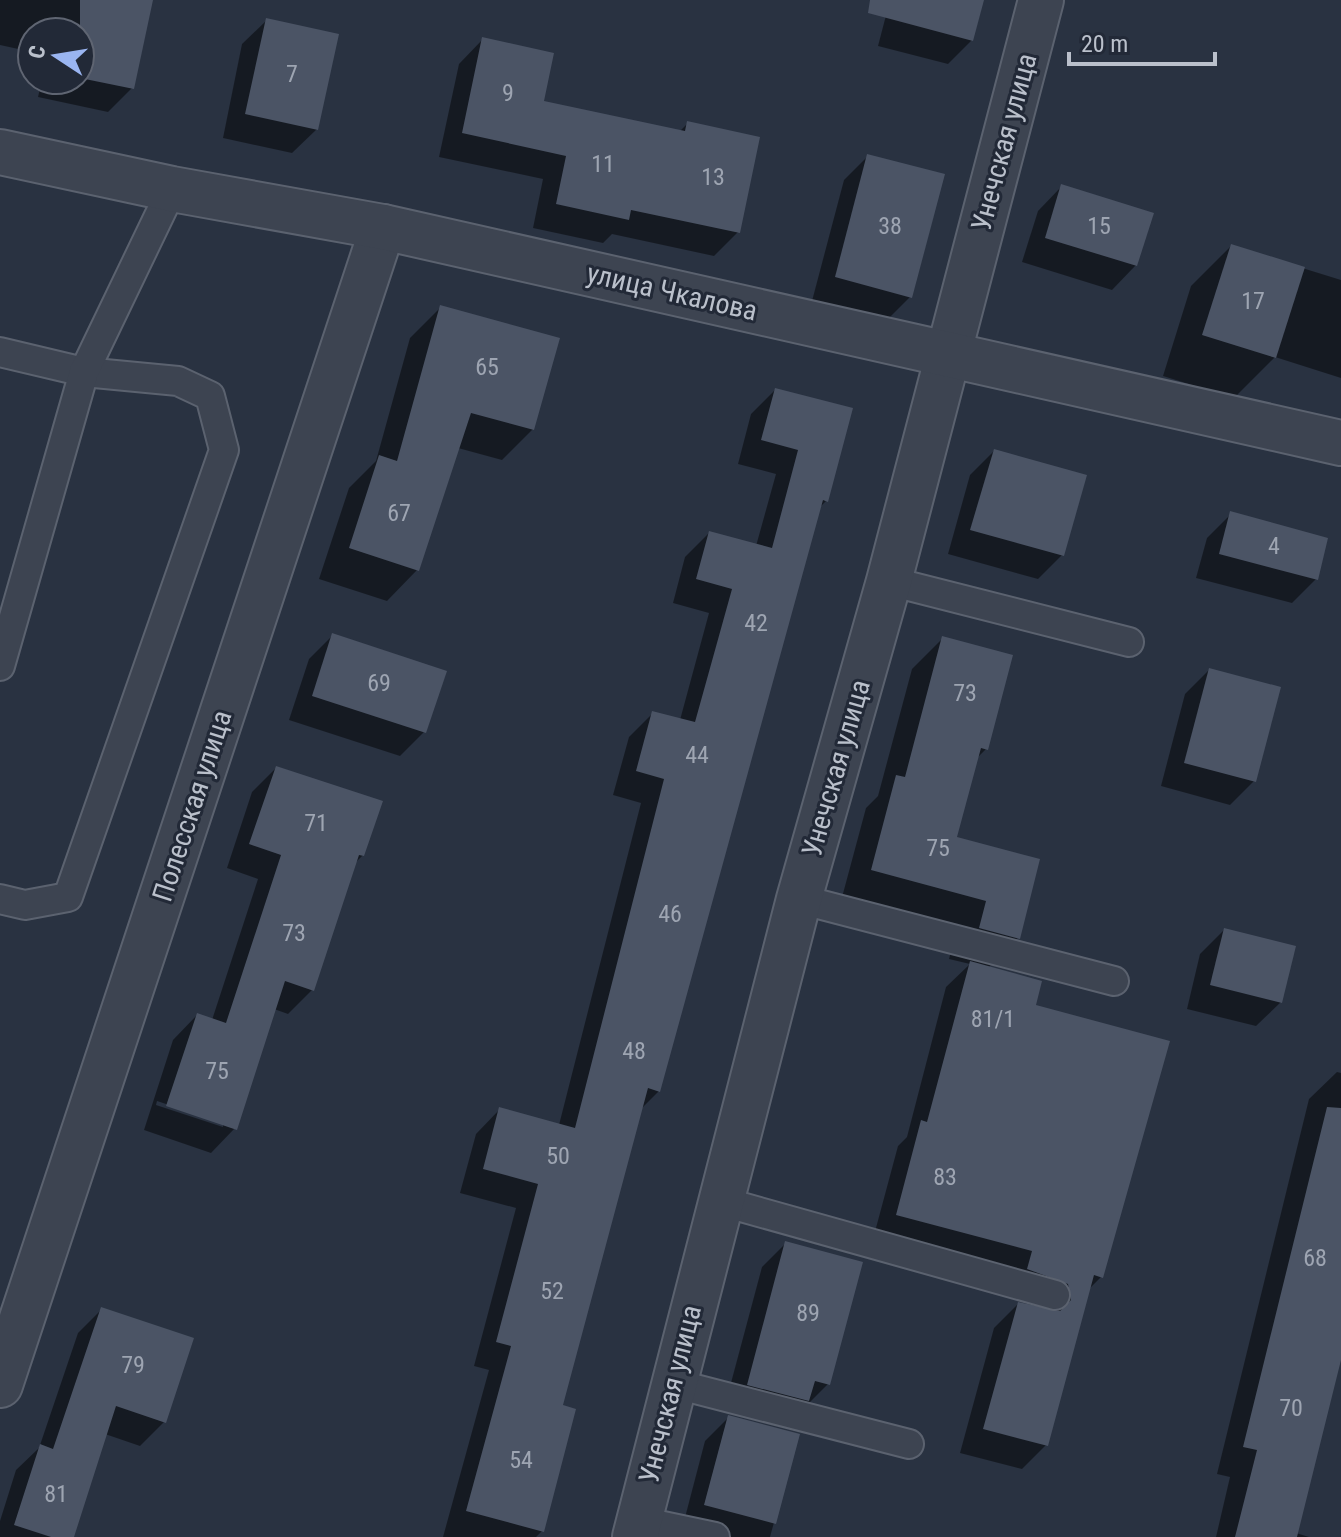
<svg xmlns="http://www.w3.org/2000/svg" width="1341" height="1537" viewBox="0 0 1341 1537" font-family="'Roboto Condensed',sans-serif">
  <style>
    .shadow { fill: #0007; fill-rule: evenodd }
    .building { fill: #4b5465 }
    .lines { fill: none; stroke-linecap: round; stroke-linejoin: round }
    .service-casing { stroke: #5b626f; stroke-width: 32 }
    .minor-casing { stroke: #5b626f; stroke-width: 48 }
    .tertiary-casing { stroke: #5b626f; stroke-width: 48 }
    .service { stroke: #3d4451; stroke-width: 28 }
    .minor { stroke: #3d4451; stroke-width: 44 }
    .tertiary { stroke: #3d4451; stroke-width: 44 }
    .labels { text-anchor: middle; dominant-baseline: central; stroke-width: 6; stroke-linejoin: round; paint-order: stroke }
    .number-label { font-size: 24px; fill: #9ea5b2 }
    .street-label { font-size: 28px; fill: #bac0cb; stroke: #222937 }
  </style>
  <rect width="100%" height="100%" fill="#293241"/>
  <!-- shadow -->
  <g class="shadow">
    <polygon points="0,0 151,0 132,88 108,112 38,97 42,80 80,80 80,32 32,32 32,52 0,45"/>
    <polygon points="890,0 982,0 972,40 948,64 878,46"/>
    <polygon points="267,20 317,129 292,153 223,138 242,44"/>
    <polygon points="483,39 542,103 679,132 688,123 738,232 714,256 612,234 603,243 533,228 543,179 439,157 459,64"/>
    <polygon points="868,156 910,297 886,321 812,301 844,180"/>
    <polygon points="1062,186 1136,265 1112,290 1022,262 1038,211"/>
    <polygon points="1231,246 1341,280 1341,378 1275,357 1234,398 1163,376 1191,286"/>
    <polygon points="441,307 533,429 502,460 458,448 417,570 387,601 319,579 349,488 376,461 410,338"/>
    <polygon points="775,390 826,501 819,508 659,1091 640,1110 560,1407 542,1531 536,1537 443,1537 489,1370 474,1366 516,1208 460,1193 476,1134 500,1109 559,1125 641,803 613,795 629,737 653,713 680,720 709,613 673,603 685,557 709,533 756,546 776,474 738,464 751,414"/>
    <polygon points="994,451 1062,555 1038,579 948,554 970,475"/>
    <polygon points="1231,514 1316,579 1292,603 1196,578 1207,538"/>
    <polygon points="333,635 424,732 400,756 289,720 309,659"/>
    <polygon points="943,638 986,749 976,759 954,838 1018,938 988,968 1033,1006 1101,1277 1087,1291 1046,1445 1022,1469 960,1453 994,1328 1018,1304 1043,1310 1036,1302 873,1239 898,1146 907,1137 946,987 970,964 949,959 956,932 841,901 866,808 878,796 912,669"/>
    <polygon points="1209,670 1254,781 1230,805 1161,786 1185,694"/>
    <path d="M276,768L363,855L354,864L312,990L288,1014L274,1009L235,1128L211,1153L144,1130L173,1040L197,1015L212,1020L258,879L227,868L252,792ZM157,1101L223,1123V1127L156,1105Z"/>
    <polygon points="1224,930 1281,1002 1256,1026 1187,1009 1200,954"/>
    <polygon points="1337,1072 1341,1073 1341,1348 1296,1533 1309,1537 1216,1537 1230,1477 1217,1474 1309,1099"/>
    <polygon points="786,1243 828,1384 804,1408 724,1409 762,1267"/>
    <polygon points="102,1309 164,1422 140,1446 105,1434 72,1537 0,1537 0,1521 16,1470 39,1448 78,1333"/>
    <polygon points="729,1417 798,1435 770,1537 683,1537 682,1529 705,1441"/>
  </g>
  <!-- building -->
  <g class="building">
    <polygon points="80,0 153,0 134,89 80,78"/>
    <polygon points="870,0 984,0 973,41 868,13"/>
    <polygon points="266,18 339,34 318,130 245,114"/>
    <polygon points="482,37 554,53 544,101 685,131 687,121 760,137 740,233 631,210 629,220 556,204 566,156 462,133"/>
    <polygon points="867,154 945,174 912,298 835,277"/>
    <polygon points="1061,184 1154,213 1137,266 1045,238"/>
    <polygon points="1231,244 1305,267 1276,358 1202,335"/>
    <polygon points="440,305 560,338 534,430 471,413 419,571 349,548 379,455 397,461"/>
    <polygon points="775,388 853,408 828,502 823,500 660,1092 648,1088 563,1405 576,1409 544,1532 466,1511 511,1346 496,1342 538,1184 483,1169 499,1107 575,1128 664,779 636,771 652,711 695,722 732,589 696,579 709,531 772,548 798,450 761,440"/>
    <polygon points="994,449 1087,475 1064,556 970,530"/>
    <polygon points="1230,511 1328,538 1318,580 1219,554"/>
    <polygon points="332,633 447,671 426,733 312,696"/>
    <polygon points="942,636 1013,655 988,750 981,748 957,837 1040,859 1020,939 979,928 986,901 871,870 896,775 905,777"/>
    <polygon points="1209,668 1281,687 1256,782 1184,763"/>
    <polygon points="276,766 383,801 364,856 359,855 314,991 285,981 237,1130 166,1106 197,1013 226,1023 281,855 249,844"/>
    <polygon points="1224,928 1296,946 1282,1003 1210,985"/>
    <polygon points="970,961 1042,981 1036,1005 1170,1041 1103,1278 1094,1275 1048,1446 983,1429 1018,1302 1060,1311 1071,1300 1068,1284 1027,1269 1032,1251 896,1215 921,1120 927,1122"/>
    <polygon points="1327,1107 1341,1108 1341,1360 1297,1537 1235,1537 1257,1450 1243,1447"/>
    <polygon points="785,1241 863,1262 830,1385 815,1381 809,1401 747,1385"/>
    <polygon points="101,1307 194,1338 166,1423 116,1406 74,1537 51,1537 14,1525 40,1444 53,1449"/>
    <polygon points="728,1415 800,1434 776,1524 704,1505"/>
  </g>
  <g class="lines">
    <defs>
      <g id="service">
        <polyline points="0,352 84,372 178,381 210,396 224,450 68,897 25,905 0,899"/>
        <polyline points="889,581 1129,642"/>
        <polyline points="0,666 84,372 172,189"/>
        <polyline points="799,899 1114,981"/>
        <polyline points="720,1201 1055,1295"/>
        <polyline points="672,1383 909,1444"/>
        <polyline points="639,1521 715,1537"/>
      </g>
      <g id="minor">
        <polyline points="0,1385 383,227"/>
        <polyline points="635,1537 799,899 889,581 1041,0"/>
      </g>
      <polyline id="tertiary" points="0,152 172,189 383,227 1341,443"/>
    </defs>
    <!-- service casing -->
    <use href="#service" class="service-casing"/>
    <!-- minor casing -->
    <use href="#minor" class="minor-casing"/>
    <!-- tertiary casing -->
    <use href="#tertiary" class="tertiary-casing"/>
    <!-- service -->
    <use href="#service" class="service"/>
    <!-- minor -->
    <use href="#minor" class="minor"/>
    <!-- tertiary -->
    <use href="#tertiary" class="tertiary"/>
  </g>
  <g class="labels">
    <!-- number labels -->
    <g class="number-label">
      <text x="292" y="74">7</text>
      <text x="508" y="93">9</text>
      <text x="603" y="164">11</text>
      <text x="713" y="177">13</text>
      <text x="890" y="226">38</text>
      <text x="1099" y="226">15</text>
      <text x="1253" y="301">17</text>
      <text x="487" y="367">65</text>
      <text x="399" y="513">67</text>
      <text x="1274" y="546">4</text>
      <text x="756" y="623">42</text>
      <text x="379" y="683">69</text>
      <text x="965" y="693">73</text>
      <text x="697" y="755">44</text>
      <text x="316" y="823">71</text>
      <text x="938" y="848">75</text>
      <text x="670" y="914">46</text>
      <text x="294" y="933">73</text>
      <text x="993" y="1019">81/1</text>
      <text x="634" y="1051">48</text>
      <text x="217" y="1071">75</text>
      <text x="558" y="1156">50</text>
      <text x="945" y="1177">83</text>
      <text x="1315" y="1258">68</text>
      <text x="552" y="1291">52</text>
      <text x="808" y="1313">89</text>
      <text x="133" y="1365">79</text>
      <text x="1291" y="1408">70</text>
      <text x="521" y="1460">54</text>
      <text x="56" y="1494">81</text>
    </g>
    <!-- street labels -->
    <g class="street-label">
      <text transform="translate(1004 142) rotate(-75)">Унечская улица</text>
      <text transform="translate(672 292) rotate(13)">улица Чкалова</text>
      <text transform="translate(836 768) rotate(-74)">Унечская улица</text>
      <text transform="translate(192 806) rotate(-72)">Полесская улица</text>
      <text transform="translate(670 1394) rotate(-76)">Унечская улица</text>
    </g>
  </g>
  <!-- north arrow -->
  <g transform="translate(56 56) rotate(282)"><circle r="38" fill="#222937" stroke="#5f6572" stroke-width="2"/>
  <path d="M0-6L14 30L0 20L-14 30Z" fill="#9ab5f1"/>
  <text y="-12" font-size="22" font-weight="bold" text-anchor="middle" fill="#bac0cb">С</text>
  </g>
  <!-- scale -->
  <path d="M1069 52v12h146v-12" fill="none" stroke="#bac0cb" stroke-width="4"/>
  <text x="1081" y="52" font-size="24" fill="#bac0cb" stroke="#222937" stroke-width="6" paint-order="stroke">20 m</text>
</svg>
